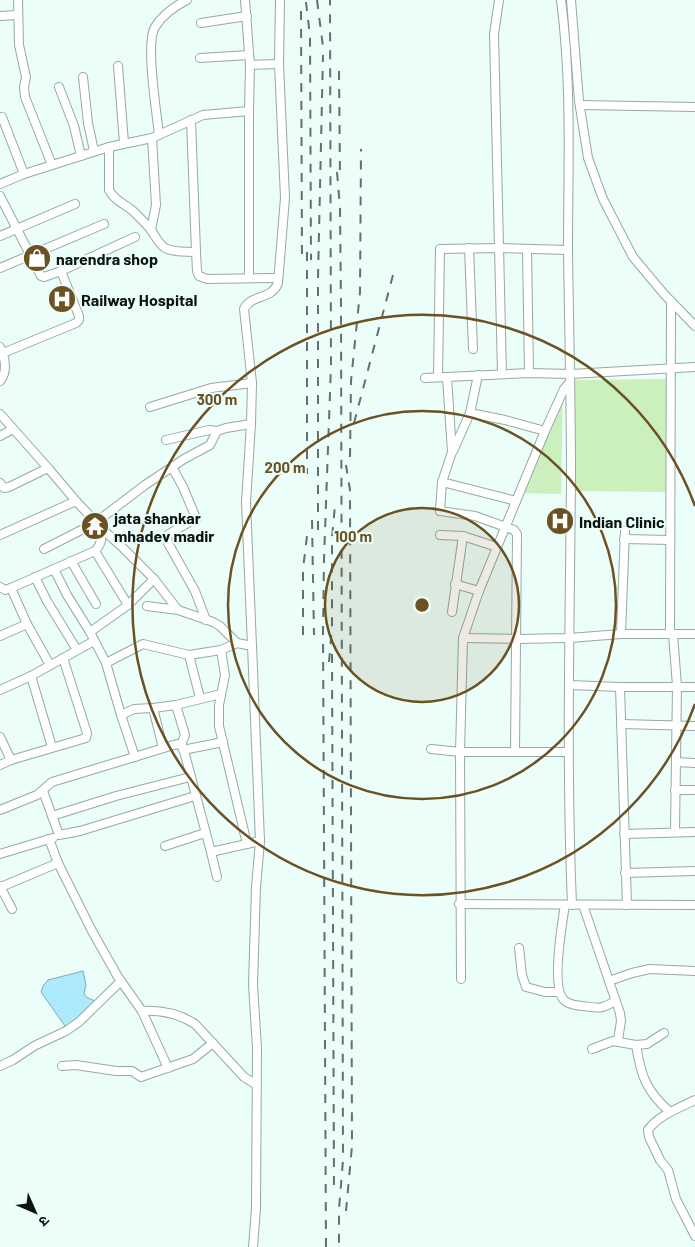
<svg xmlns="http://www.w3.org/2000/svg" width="695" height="1247" viewBox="0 0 695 1247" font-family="Barlow,'Noto Sans Devanagari',sans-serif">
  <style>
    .green { fill: #cbf0bd }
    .water { fill: #aceafc; stroke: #7caab6 }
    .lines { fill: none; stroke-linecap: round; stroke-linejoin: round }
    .minor-casing { stroke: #94aaa4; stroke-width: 10 }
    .minor { stroke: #fff; stroke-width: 8 }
    .rail { stroke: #63706c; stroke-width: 2; stroke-dasharray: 9 9; stroke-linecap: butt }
    .ring { fill: none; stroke: #6c5123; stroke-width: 2.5 }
    .labels { text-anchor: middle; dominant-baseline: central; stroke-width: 4; stroke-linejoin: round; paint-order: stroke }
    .poi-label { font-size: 16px; font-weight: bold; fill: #0c1412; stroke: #ebfef9; text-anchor: start }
    .centre { fill: #6c5123; stroke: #ebfef9; stroke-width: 2.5 }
    .ring-label { font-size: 15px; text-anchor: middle; font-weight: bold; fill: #6c5123; stroke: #ebfef9; stroke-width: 4; stroke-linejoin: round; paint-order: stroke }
  </style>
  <rect width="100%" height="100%" fill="#ebfef9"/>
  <!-- green -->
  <g class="green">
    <polygon points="667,379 666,492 571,491 569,380"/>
    <polygon points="563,384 561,494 519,493"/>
  </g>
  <!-- water -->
  <polygon class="water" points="83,971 86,985 84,993 86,997 95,1001 70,1025 65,1026 41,992 43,986 48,980"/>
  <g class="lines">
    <defs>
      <g id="minor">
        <polyline points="18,0 19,45 26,77 24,87 25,97 52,165"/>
        <polyline points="245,0 250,65"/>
        <polyline points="499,0 494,34 502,374"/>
        <path d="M561,0C572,84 568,166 568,250C569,326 571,401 571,477C570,620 566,762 572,905"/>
        <polyline points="571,0 579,101 588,158 603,199 633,257 664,294 695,326"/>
        <polyline points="0,16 17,15"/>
        <polyline points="201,23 247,16"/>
        <polyline points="200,58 249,55"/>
        <polyline points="118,66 124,143"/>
        <polyline points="83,77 88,123 94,151"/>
        <polyline points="59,87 74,126 81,156"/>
        <polyline points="580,105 695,107"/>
        <polyline points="2,117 24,174"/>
        <polyline points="191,120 196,252"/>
        <path d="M159,135C157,114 145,43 155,27C162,16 175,6 187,0"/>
        <polyline points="0,184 24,174 109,147"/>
        <polyline points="0,196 41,276 44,277 61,271"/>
        <polyline points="151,230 156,205 152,138"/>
        <polyline points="0,236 75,204"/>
        <polyline points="469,248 473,349"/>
        <polyline points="527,249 529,373"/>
        <polyline points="0,268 104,224"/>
        <polyline points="249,278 249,111"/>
        <path d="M278,278L207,279L199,276L197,271L196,252C187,251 174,253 165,248C158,243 156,237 151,230C146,223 138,216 132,210C123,203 114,200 109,190V147L152,138L203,115L249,111L250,65L279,64"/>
        <path d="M0,347C5,357 8,372 0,381"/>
        <polyline points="3,353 76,323 79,320 79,316 61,271 135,237"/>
        <polyline points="438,377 440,249 499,248 568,250"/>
        <polyline points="447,377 452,452 442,482 440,511 475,516 514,530 517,534 515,752"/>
        <polyline points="425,378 529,373 571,374 695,367"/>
        <polyline points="150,407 211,388 252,383"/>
        <polyline points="470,413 505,420 545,431"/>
        <polyline points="0,414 48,468 9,487 4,488 0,483"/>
        <polyline points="0,436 13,429"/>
        <polyline points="166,440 209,430 217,431"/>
        <polyline points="453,451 470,413 478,375"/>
        <polyline points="172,467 183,487 196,518 169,534 167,537 168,543 195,591 206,620"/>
        <polyline points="442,482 516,501"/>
        <path d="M100,527L121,546L154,579L178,610L213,622L220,626L237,643L252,646L246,502L251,424L252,383L244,309C251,294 272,300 278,283L285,198L279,64L280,0"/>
        <polyline points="0,535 76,501 48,468"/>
        <polyline points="440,535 463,536 497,547"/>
        <polyline points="624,539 670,540"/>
        <polyline points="44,549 95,523 145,485 184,459 210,445 217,431 226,428 251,424"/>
        <polyline points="95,551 128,605"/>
        <polyline points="71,561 96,604"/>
        <polyline points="54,569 67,595 90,632 128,605 154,579"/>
        <polyline points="35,577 47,601 77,650"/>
        <polyline points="455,584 479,591"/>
        <path d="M0,587L5,590L11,588L95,551C113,532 88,515 76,501"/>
        <polyline points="11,588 27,624"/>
        <polyline points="147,606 178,610"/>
        <polyline points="452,612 463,536"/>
        <polyline points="90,632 106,663 143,644 189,655 221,650 237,643"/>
        <polyline points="621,634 625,531"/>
        <polyline points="670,634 671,301"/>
        <polyline points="673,634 677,686 675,832"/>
        <polyline points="0,636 27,624 50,665"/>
        <polyline points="463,638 517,639 569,638 621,634 695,634"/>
        <polyline points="252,646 260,841 256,887 253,985 257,1048 256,1208 253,1247"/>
        <polyline points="221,650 225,675 219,705 219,726 247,844"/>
        <polyline points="189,655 200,698"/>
        <polyline points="106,663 121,715 134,709 153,708 163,748"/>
        <polyline points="31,676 52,747"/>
        <polyline points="570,685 620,687 695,687"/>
        <polyline points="620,687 627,905"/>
        <polyline points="0,690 31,676 94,641"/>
        <polyline points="176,705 185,735 181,745"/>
        <polyline points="153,708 176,705 221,694"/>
        <polyline points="121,715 135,757"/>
        <polyline points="621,724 695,726"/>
        <polyline points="0,737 11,760 86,738 87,733 63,658"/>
        <polyline points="431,749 460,752 569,752"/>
        <polyline points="183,750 223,742"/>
        <polyline points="676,762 695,763"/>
        <polyline points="0,765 11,760"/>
        <polyline points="675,790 695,790"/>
        <polyline points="43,791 59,835 80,831 195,796"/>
        <polyline points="0,810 37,795 52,782 177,744 183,747 211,852 260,841"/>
        <polyline points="52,816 116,796 190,777"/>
        <polyline points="624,834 695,832"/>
        <polyline points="49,839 58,863 92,931 118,977 142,1011 168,1068"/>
        <polyline points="165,846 205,833"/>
        <polyline points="211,852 217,877"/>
        <polyline points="0,854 53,838"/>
        <polyline points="625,873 695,871"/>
        <polyline points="0,886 12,909"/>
        <polyline points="1,887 58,863"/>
        <polyline points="459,904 695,905"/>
        <path d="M565,905C562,923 551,988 564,1000C569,1005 576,1005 582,1006C599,1008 600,1010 615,1001"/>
        <polyline points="583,905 620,1013 621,1021 618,1040"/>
        <polyline points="519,948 522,975 526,987 545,992 559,992"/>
        <polyline points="461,979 460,752 463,638 479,591 545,431 564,389 570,382"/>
        <polyline points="609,981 632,973 650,969 695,971"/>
        <path d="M142,1011C161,1010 178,1013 195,1024L244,1077L257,1085"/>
        <path d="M636,1045C641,1076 646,1091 670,1112"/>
        <polyline points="592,1049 613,1041 636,1045 647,1044 664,1033"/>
        <polyline points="0,1066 13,1060 34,1046 66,1031 79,1022 121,981"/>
        <polyline points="62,1066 76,1065 116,1071 132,1071 141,1077 193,1059 213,1043"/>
        <path d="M695,1100C679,1108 659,1115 648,1130L649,1137L660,1160L668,1170L676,1199L695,1236"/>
      </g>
    </defs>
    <!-- minor casing -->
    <use href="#minor" class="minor-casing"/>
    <!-- minor -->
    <use href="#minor" class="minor"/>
    <!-- rail -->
    <g class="rail">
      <polyline points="317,0 323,47"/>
      <polyline points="306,2 310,36 311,260"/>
      <polyline points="301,11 302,261"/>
      <polyline points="339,71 340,178"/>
      <polyline points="337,172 340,208 341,307 343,1160 339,1209 339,1247"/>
      <polyline points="307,252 307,474"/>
      <polyline points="354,423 393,275"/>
      <polyline points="350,457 351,381 360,292 361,149"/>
      <polyline points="312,520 314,635"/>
      <polyline points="318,530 318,277 323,55"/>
      <polyline points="303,635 303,569 307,536"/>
      <polyline points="332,654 334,1192"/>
      <polyline points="329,662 332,627 332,538 335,505"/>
      <polyline points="346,1211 352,1146 350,490 346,465"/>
      <polyline points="326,1247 323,633 324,559 331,365 330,0"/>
    </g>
  </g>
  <!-- distance rings -->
  <circle cx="422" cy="605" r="97" fill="#6c5123" fill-opacity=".12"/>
  <g class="ring">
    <circle cx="422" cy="605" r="97"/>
    <circle cx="422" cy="605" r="194"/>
    <path d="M695 704A290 290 0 1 1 695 506"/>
  </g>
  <!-- icons -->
  <defs>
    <symbol id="shop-disc" viewBox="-11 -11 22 22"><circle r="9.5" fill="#6c5123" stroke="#ebfef9"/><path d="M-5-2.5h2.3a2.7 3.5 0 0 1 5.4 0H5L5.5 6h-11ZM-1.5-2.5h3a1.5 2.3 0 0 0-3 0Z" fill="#fff"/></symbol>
    <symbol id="hospital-disc" viewBox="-11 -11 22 22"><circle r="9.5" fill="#6c5123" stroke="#ebfef9"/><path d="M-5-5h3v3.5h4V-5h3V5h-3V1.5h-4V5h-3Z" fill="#fff"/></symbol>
    <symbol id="temple-disc" viewBox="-11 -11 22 22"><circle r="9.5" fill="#6c5123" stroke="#ebfef9"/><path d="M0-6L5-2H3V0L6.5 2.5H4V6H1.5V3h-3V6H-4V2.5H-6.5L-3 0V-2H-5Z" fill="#fff"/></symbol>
  </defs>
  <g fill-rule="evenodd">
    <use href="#shop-disc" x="21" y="242" width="32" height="32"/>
    <use href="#hospital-disc" x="46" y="283" width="32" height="32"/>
    <use href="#hospital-disc" x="544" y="505" width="32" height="32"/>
    <use href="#temple-disc" x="79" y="510" width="32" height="32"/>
  </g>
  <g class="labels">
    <!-- poi labels -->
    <g class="poi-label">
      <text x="56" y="258">narendra shop</text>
      <text x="81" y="299">Railway Hospital</text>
      <text x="114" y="517">jata shankar<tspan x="114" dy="18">mhadev madir</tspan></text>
      <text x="579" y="521">Indian Clinic</text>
    </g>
  </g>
  <circle cx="422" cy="605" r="8" class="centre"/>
  <g class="ring-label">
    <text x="217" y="405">300 m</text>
    <text x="285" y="473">200 m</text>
    <text x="353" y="542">100 m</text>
  </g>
  <!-- north arrow -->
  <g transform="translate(35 1212) rotate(135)" stroke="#ebfef9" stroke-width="4" paint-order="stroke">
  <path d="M0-4L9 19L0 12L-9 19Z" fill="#0c1412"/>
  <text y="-8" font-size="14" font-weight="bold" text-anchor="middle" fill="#0c1412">उ</text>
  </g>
</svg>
